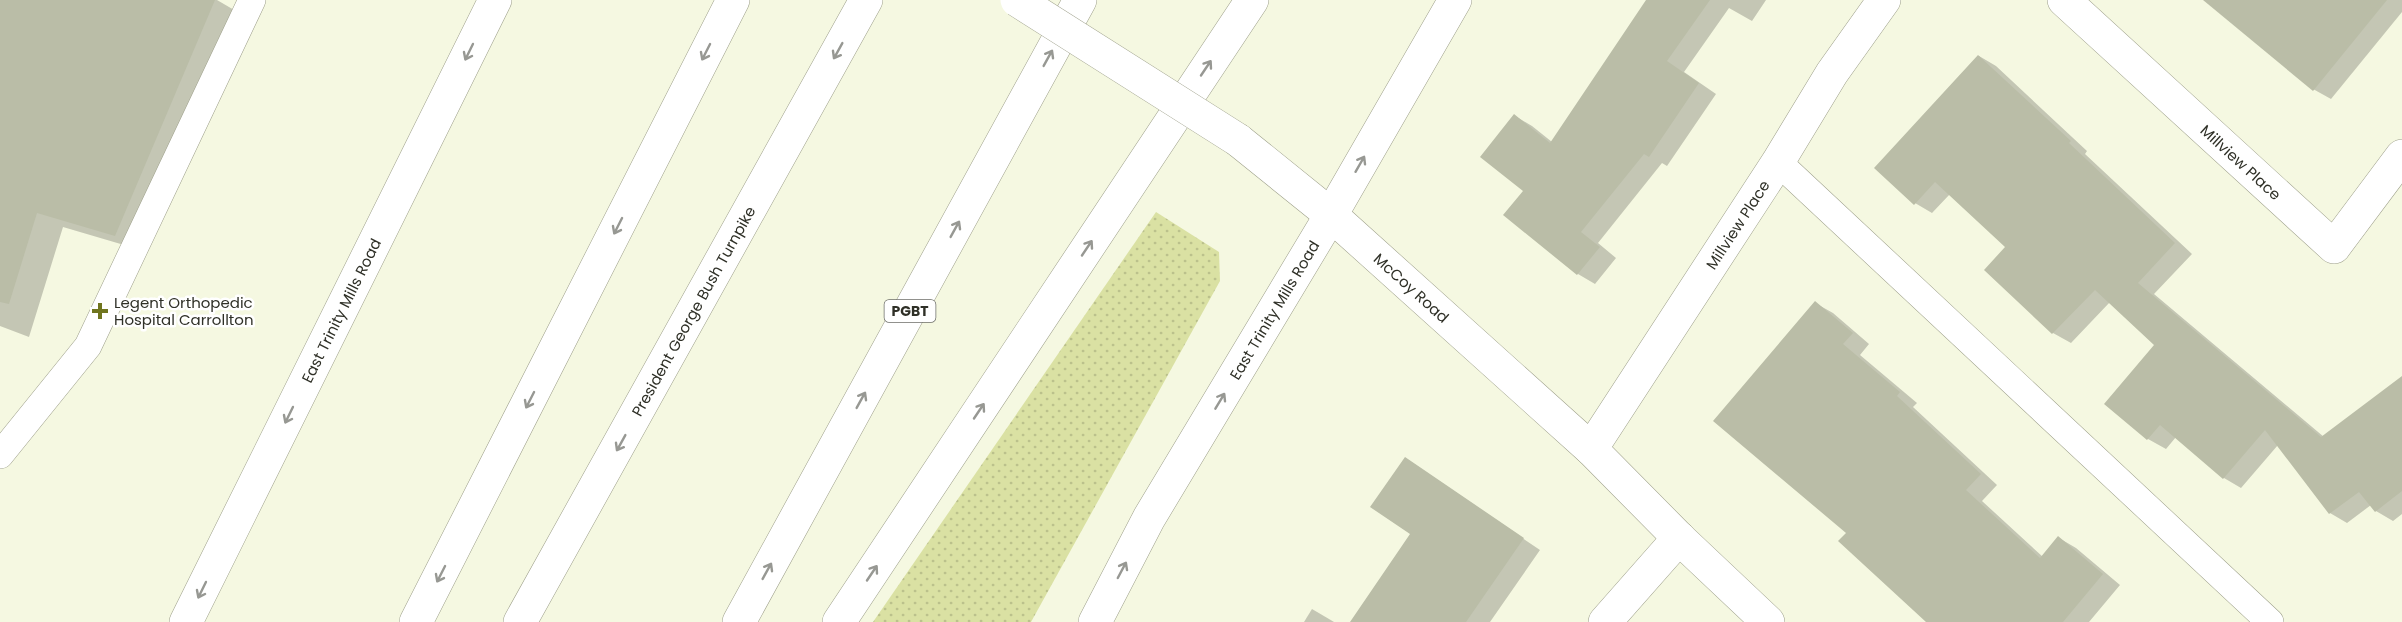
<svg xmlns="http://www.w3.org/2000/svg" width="2402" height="622" viewBox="0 0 2402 622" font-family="Poppins,sans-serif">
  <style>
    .grass { fill: url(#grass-dots) }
    .shadow { fill: #0003 }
    .building { fill: #babda7 }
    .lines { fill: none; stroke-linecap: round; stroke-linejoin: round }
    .lane-casing { stroke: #9d9f8a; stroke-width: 28 }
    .street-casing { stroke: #9d9f8a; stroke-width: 34 }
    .secondary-casing { stroke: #9d9f8a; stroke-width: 34 }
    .highway-casing { stroke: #9d9f8a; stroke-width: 34 }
    .lane { stroke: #fff; stroke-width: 27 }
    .street { stroke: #fff; stroke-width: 33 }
    .secondary { stroke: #fff; stroke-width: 33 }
    .highway { stroke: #fff; stroke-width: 33 }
    .secondary-bridge-casing { stroke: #9d9f8a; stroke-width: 34; stroke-linecap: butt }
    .secondary-bridge { stroke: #fff; stroke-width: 33 }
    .oneway { stroke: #979893 }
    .poi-dot { fill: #70751e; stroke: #fff; stroke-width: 2 }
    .labels { text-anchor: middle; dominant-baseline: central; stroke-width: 5; stroke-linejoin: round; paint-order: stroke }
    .shield { fill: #fff; stroke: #6d6e68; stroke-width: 1.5 }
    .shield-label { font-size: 14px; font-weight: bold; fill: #2f3027 }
    .street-label { font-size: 15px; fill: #2f3027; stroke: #fff }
    .poi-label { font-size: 15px; fill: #2f3027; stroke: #fff; text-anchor: start }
  </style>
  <defs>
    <pattern id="grass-dots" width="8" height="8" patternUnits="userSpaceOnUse" patternTransform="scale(1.5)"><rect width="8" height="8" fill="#dae1a3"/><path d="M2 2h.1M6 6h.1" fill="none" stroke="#bbc18c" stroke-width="1.8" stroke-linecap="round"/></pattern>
  </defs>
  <rect width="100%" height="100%" fill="#f5f8e1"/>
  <!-- grass -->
  <polygon class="grass" points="1156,212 1219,252 1220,281 1031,622 873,622"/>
  <!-- shadow -->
  <g class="shadow">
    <polygon points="0,0 217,0 241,14 141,250 63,227 29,337 0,326"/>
    <polygon points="1648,0 1766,0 1752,21 1729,8 1684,72 1716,94 1667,166 1662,163 1598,243 1616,258 1595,284 1578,274 1525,190 1515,116 1532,126 1552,142"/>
    <polygon points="2205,0 2402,0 2402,12 2331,99 2313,89"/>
    <polygon points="1979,56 1996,66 2087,151 2085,154 2192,254 2154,294 2324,437 2402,378 2402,514 2393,521 2376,511 2371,505 2347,523 2330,513 2278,445 2241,488 2224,478 2176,437 2166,449 2148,439 2107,404 2156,345 2110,302 2071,343 2053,333 1986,270 2008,247 1950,194 1932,213 1915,203"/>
    <polygon points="1815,303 1833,313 1869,344 1860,355 1917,403 1913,407 1997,485 1982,501 2043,557 2059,538 2076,548 2120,585 2089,622 1928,622 1848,533"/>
    <polygon points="1405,459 1540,550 1490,622 1352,622 1412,534"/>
    <polygon points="1312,609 1329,619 1334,622 1304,622"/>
  </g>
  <!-- building -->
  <g class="building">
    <polygon points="0,0 215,0 115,236 37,213 9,304 0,302"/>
    <polygon points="1646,0 1710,0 1667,61 1699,83 1649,157 1644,154 1581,232 1600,247 1577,275 1503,215 1523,191 1480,157 1514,114 1550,143"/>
    <polygon points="2203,0 2387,0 2313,91"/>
    <polygon points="1978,55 2071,141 2069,143 2175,243 2138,283 2321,437 2402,376 2402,491 2375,512 2359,492 2329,514 2265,430 2223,479 2160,425 2147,440 2104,404 2154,345 2095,290 2052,334 1984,270 2005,247 1935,182 1914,205 1874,168"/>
    <polygon points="1815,301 1853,333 1843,344 1900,392 1897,396 1981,474 1966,490 2040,558 2058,536 2103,574 2063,622 1926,622 1838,541 1846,533 1713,421"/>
    <polygon points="1405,457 1524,538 1466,622 1350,622 1410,534 1370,507"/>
  </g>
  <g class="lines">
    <defs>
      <g id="lane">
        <polyline points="1778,162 2270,622"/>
        <polyline points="0,455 88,346 252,0"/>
      </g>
      <g id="street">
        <path id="s1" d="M2064,0L2334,247L2402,156"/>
        <path id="s2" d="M1591,449L1778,162L1832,73L1884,0"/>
        <polyline points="1605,622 1679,538"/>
      </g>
      <g id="secondary">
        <path id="s3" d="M1238,140L1331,215L1591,449L1679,538L1768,622"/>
        <path id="s4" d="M186,622L495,0"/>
        <path id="s5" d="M1095,622L1149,518L1331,215L1455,0"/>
      </g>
      <g id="highway">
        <polyline points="416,622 733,0"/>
        <path id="s6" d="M520,622L866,0"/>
        <polyline points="739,622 1080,0"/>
        <polyline points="839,622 1252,0"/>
      </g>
    </defs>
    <!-- lane casing -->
    <use href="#lane" class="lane-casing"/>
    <!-- street casing -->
    <use href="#street" class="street-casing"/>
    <!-- secondary casing -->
    <use href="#secondary" class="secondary-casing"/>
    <!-- highway casing -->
    <use href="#highway" class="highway-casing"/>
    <!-- lane -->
    <use href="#lane" class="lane"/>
    <!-- street -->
    <use href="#street" class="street"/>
    <!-- secondary -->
    <use href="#secondary" class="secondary"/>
    <!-- highway -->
    <use href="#highway" class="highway"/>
    <defs>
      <polyline id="secondary-bridge" points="1017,0 1238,140"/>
    </defs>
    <!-- secondary-bridge casing -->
    <use href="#secondary-bridge" class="secondary-bridge-casing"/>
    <!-- secondary-bridge -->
    <use href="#secondary-bridge" class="secondary-bridge"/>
  </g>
  <!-- one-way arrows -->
  <defs><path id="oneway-shaft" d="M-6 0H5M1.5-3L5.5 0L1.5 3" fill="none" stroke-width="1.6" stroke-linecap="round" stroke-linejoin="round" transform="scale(1.5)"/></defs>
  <g class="oneway">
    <use href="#oneway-shaft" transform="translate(838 51) rotate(119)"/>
    <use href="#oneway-shaft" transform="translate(469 52) rotate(116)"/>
    <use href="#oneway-shaft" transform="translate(706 52) rotate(117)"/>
    <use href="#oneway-shaft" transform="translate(1048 58) rotate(-61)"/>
    <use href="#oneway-shaft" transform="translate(1206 68) rotate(-56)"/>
    <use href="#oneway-shaft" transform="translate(1360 164) rotate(-60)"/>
    <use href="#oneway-shaft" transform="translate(618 226) rotate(117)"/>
    <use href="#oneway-shaft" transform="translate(955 229) rotate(-61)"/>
    <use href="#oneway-shaft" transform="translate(1087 248) rotate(-56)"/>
    <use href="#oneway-shaft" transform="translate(530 400) rotate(117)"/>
    <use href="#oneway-shaft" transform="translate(861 400) rotate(-61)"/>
    <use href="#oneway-shaft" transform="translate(1220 401) rotate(-59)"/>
    <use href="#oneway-shaft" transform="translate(979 411) rotate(-56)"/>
    <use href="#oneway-shaft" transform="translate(289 415) rotate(116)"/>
    <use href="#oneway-shaft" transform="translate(621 443) rotate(119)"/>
    <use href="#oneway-shaft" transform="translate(1122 570) rotate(-62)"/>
    <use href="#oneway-shaft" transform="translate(767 571) rotate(-61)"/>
    <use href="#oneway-shaft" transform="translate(872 573) rotate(-56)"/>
    <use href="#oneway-shaft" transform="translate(441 574) rotate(117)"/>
    <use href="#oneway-shaft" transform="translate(202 590) rotate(116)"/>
  </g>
  <!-- markers -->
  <path class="poi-dot" d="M97 302h6v6h6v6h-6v6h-6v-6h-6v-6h6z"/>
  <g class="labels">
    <!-- shield labels -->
    <rect class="shield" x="884.5" y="300" width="51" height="22" rx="4.5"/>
    <g class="shield-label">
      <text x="910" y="311">PGBT</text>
    </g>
    <!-- street labels -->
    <g class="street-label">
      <text stroke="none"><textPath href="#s1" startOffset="240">Millview Place</textPath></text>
      <text stroke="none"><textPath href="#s2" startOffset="268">Millview Place</textPath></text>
      <text stroke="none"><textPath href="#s3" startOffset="228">McCoy Road</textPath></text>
      <text stroke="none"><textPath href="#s4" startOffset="348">East Trinity Mills Road</textPath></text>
      <text stroke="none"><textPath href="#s5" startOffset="360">East Trinity Mills Road</textPath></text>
      <text stroke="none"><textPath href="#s6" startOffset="356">President George Bush Turnpike</textPath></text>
    </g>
    <!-- poi labels -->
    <g class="poi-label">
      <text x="114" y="302">Legent Orthopedic<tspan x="114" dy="17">Hospital Carrollton</tspan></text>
    </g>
  </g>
</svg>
